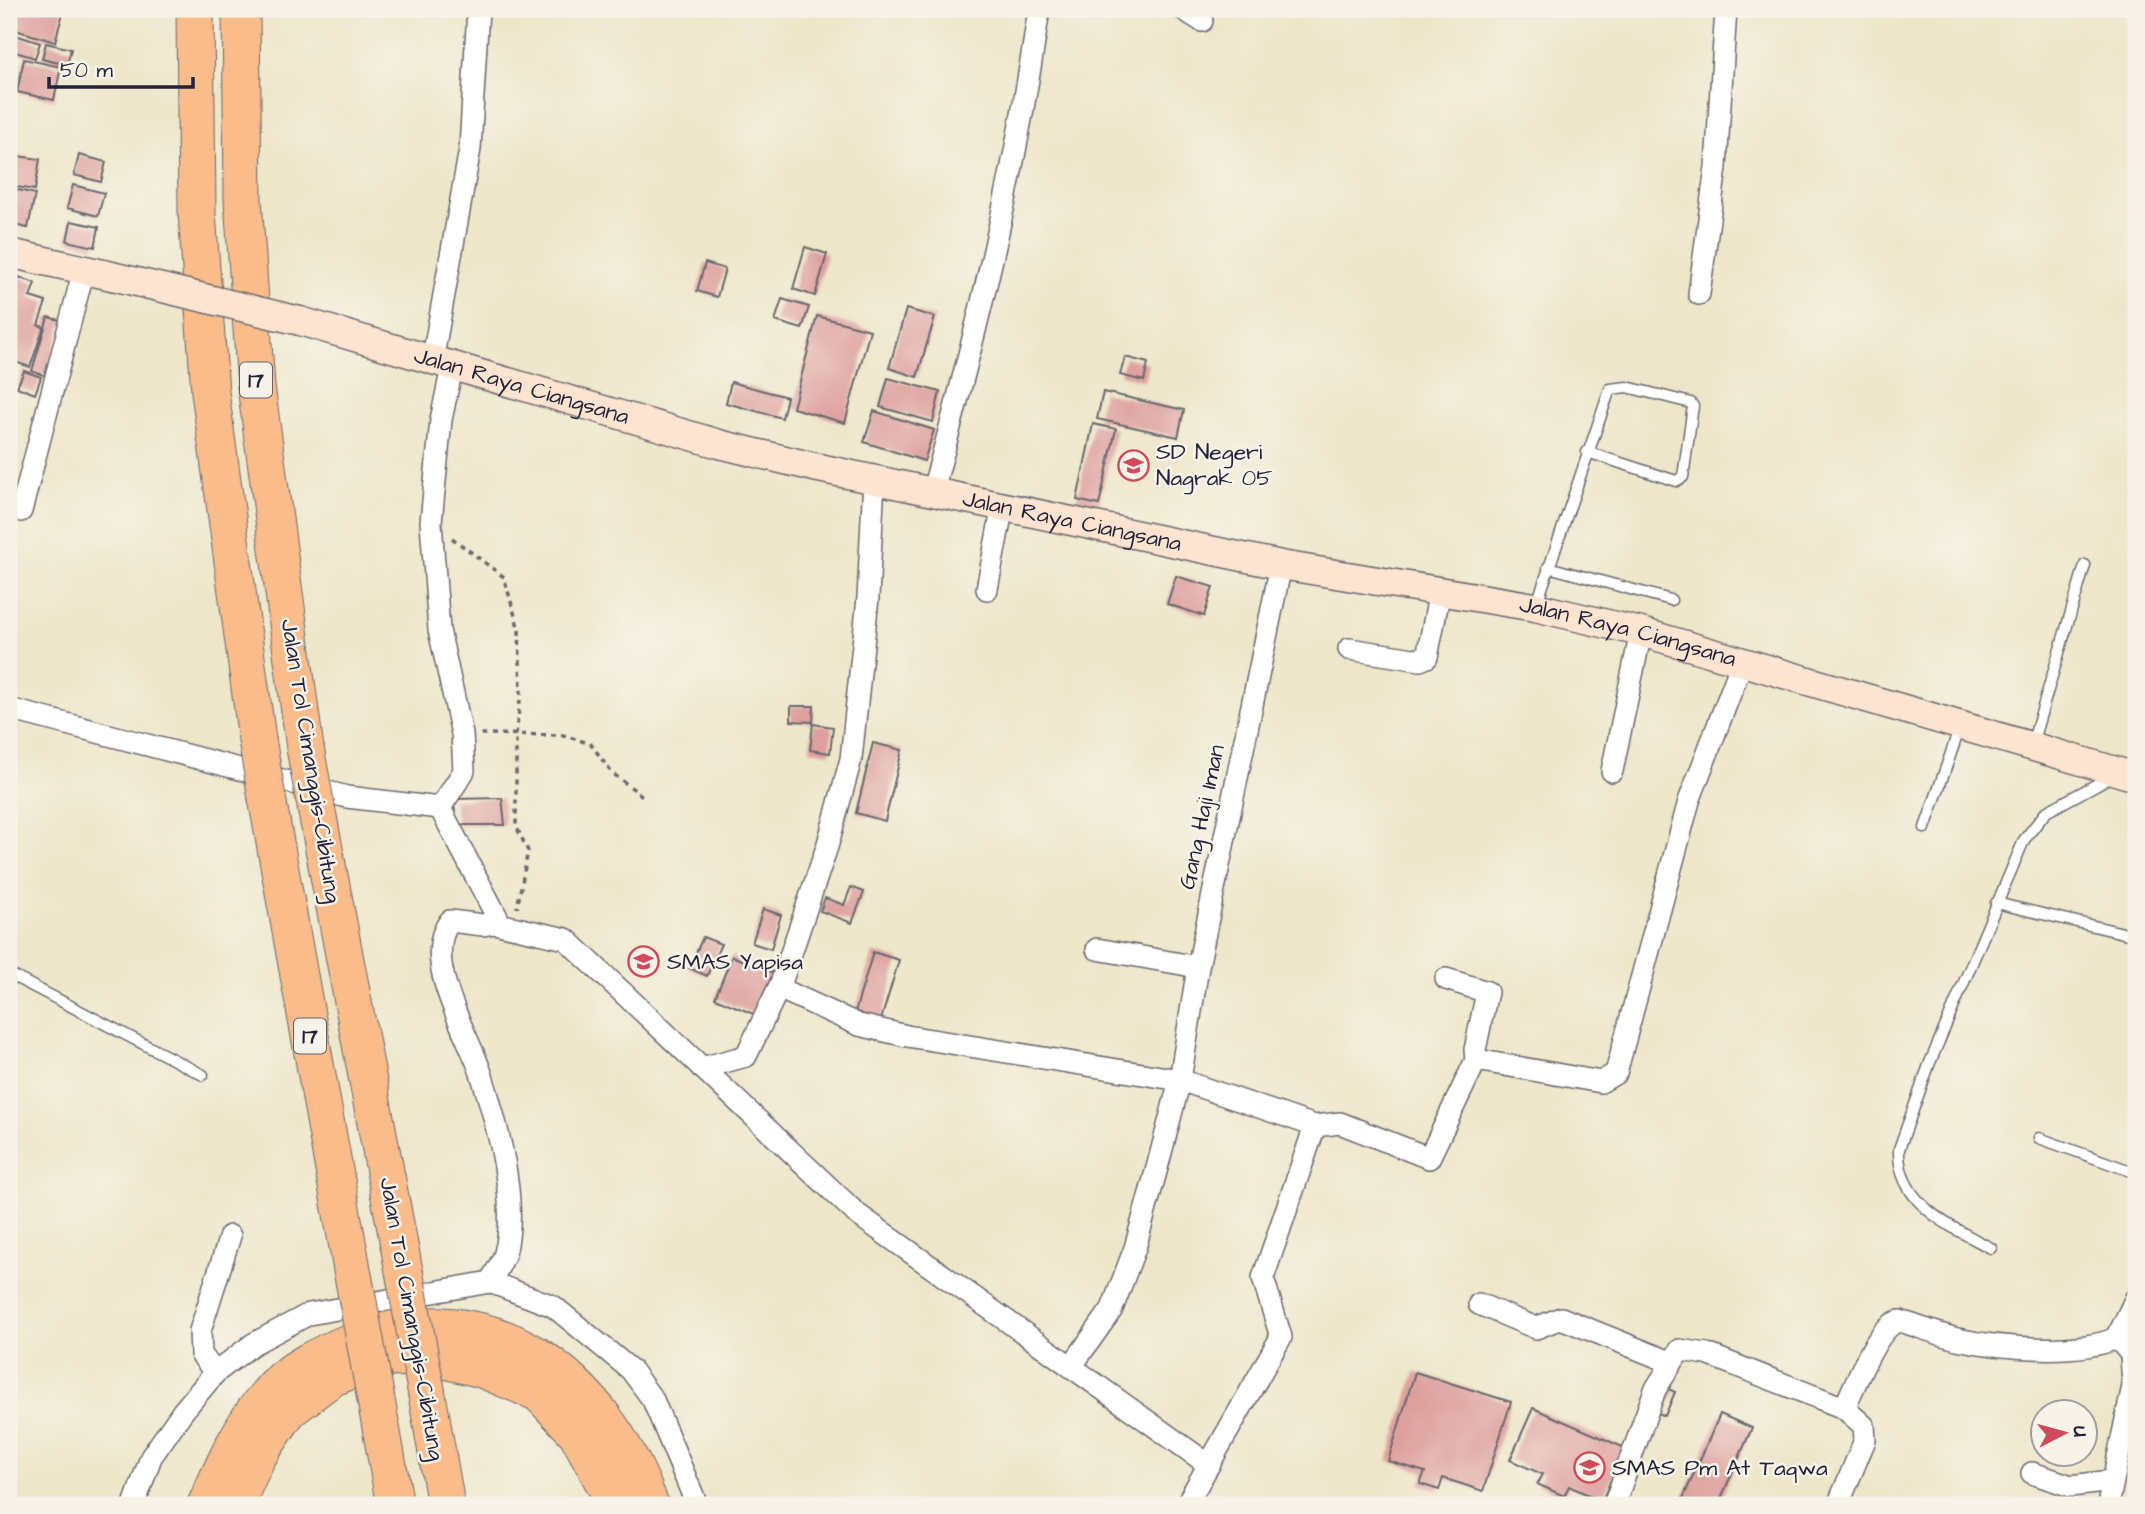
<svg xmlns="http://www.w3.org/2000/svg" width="2145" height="1514" viewBox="0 0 2145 1514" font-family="'Architects Daughter',sans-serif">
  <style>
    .building { fill: #dea09e }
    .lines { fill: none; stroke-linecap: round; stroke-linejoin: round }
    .lane-casing { stroke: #69676d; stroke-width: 13 }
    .street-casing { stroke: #69676d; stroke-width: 24 }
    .secondary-casing { stroke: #69676d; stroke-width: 31 }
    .highway-casing { stroke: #69676d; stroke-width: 39 }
    .path { stroke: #69676d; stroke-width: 3.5; stroke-dasharray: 5 5; stroke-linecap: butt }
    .lane { stroke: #fff; stroke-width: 10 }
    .street { stroke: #fff; stroke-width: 21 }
    .secondary { stroke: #fde4d0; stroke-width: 28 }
    .highway { stroke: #f9bc8a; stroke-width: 37 }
    .secondary-bridge-casing { stroke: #69676d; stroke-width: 31; stroke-linecap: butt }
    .highway-bridge-casing { stroke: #69676d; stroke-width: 39; stroke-linecap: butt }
    .secondary-bridge { stroke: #fde4d0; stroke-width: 28 }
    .highway-bridge { stroke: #f9bc8a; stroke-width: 37 }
    .labels { text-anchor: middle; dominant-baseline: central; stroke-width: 5; stroke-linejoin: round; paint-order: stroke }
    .shield { fill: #f7f3e8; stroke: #62616f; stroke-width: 2 }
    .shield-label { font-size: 21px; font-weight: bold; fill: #22223b }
    .street-label { font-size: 23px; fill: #22223b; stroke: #f7f3e8 }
    .poi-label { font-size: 23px; fill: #22223b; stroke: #f7f3e8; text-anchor: start }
  </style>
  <rect width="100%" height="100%" fill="#f7f3e8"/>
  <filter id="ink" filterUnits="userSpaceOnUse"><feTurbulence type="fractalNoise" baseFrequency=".0143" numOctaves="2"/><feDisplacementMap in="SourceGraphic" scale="14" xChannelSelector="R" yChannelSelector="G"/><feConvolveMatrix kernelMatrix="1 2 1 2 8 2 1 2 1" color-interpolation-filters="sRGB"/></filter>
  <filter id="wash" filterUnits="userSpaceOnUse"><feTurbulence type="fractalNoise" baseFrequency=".00686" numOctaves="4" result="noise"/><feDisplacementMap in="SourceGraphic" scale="28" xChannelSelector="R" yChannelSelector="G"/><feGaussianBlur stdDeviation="1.57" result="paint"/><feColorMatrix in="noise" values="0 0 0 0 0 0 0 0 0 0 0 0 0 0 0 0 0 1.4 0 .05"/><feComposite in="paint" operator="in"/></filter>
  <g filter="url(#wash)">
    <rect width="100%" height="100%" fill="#ede6c9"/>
    <g id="blocks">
      <!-- building -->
      <g class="building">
        <polygon points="9,9 64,9 55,42 9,28"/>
        <polygon points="9,33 40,43 35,58 9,50"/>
        <polygon points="46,43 71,49 67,65 42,59"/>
        <polygon points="24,59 61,67 54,100 17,92"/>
        <polygon points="79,155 106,162 101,182 74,175"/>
        <polygon points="17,156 40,159 35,190 12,186"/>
        <polygon points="73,185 104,193 98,216 67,208"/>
        <polygon points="14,189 35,194 28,228 9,224"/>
        <polygon points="71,221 99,227 95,247 67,241"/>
        <polygon points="805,247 827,254 815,296 793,289"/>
        <polygon points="705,263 725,269 717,297 697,291"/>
        <polygon points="19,277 35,283 30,297 46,302 38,325 44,327 30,367 9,360 9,305"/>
        <polygon points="782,299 809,307 802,329 775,321"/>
        <polygon points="906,309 935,317 917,377 889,368"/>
        <polygon points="817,316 870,330 845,423 793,408"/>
        <polygon points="48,317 63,321 46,376 32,371"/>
        <polygon points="1125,357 1148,363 1144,381 1120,375"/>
        <polygon points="24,371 41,377 35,394 17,387"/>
        <polygon points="888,378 940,392 933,422 880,407"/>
        <polygon points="731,382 787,397 782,418 726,403"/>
        <polygon points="1103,392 1184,410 1178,437 1097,419"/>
        <polygon points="874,411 934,430 924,461 864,442"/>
        <polygon points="9,418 16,420 9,440"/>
        <polygon points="1093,424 1116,429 1099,505 1077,500"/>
        <polygon points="1176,576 1213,587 1204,616 1167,604"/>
        <polygon points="791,706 814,706 813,722 791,721"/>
        <polygon points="813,724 833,727 830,753 810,750"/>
        <polygon points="873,743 902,750 885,821 856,813"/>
        <polygon points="502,798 505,825 457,825 453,799"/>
        <polygon points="851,887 864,892 852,923 820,911 825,898 844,905"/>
        <polygon points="763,909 781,915 771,949 752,943"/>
        <polygon points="703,937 721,944 707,976 689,968"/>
        <polygon points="873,952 899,960 881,1020 855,1012"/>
        <polygon points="732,956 775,974 758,1016 715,998"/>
        <polygon points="1415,1372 1511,1402 1483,1491 1443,1478 1439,1490 1420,1484 1425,1472 1388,1461"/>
        <polygon points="1662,1386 1675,1392 1665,1416 1651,1410"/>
        <polygon points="1533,1408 1625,1448 1602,1501 1569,1486 1564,1496 1537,1484 1542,1474 1510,1460"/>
        <polygon points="1720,1414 1752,1428 1719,1503 1725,1505 1680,1505"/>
      </g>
    </g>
  </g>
  <g filter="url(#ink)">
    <use href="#blocks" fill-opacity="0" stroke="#69676d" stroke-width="2"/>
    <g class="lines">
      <defs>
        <g id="lane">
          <polyline points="1548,567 1671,600"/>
          <polyline points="1536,606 1610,389 1627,387 1691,403 1693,406 1683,477 1676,481 1587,452"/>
          <polyline points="2032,744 2085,565"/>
          <polyline points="1925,828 1960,727"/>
          <polyline points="1996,903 2136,936"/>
          <polyline points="9,974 203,1075"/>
          <polyline points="2039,1138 2136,1173"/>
          <path d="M1991,1248C1950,1226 1897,1204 1899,1149L1929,1065L2024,840L2046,812L2112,776"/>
        </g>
        <g id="street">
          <polyline points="1183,9 1202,21"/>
          <polyline points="1699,294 1716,167 1726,9"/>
          <polyline points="432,362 470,149 478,9"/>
          <polyline points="874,479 868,598 851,759 827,847 781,983 785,991 859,1025 907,1036 1180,1080 1315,1126 1340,1123 1429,1158 1476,1060 1475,1050 1487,992 1446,979"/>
          <path d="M933,490C977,331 1016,172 1039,9"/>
          <polyline points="21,511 84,269"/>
          <polyline points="987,589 1003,505"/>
          <polyline points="1349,649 1420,660 1427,657 1440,591"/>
          <polyline points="9,709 347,797 440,808"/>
          <polyline points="1612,771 1641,632"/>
          <polyline points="440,808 464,771 462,734 439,630 431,522 441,420 452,367"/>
          <polyline points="440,808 497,917 494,923"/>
          <polyline points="1097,949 1198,967"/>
          <polyline points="1476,1060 1601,1082 1616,1073 1689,801 1743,660"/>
          <polyline points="702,1068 746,1056 781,983"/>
          <path d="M490,1282C495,1273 502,1263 505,1253C519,1201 497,1124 481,1073C468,1033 420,960 450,921L483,925L494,923L566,939L857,1214L1209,1465"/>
          <polyline points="1479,1304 1536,1328 1561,1318 1670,1362"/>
          <polyline points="1071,1367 1112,1309 1135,1248 1157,1168 1180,1080 1198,967 1281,565"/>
          <polyline points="215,1373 201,1354 200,1331 230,1236"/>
          <path d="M1844,1408C1855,1387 1877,1324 1900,1321C1919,1327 1938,1334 1957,1339C1999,1348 2077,1355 2117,1338L2136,1298"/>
          <polyline points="2032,1473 2071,1486 2111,1481"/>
          <polyline points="134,1505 151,1457 183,1411 215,1373 253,1344 309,1314 490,1282 553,1306 631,1370 653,1400 697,1505"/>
          <polyline points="1186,1505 1281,1337 1263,1278 1315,1126"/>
          <polyline points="1614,1505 1655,1390 1680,1350 1707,1354 1844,1408 1864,1426 1865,1440 1838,1505"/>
          <polyline points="2108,1505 2133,1386 2131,1354 2117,1338"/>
        </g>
        <g id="secondary">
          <polyline points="9,253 112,276"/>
          <path id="s1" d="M300,321L719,444L814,467L1281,565L1535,607L1641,632L2136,777"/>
        </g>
        <g id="highway">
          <polyline points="195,9 197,213 210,392 257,739"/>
          <polyline points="241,9 243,200 256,386 305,748"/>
          <polyline points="267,798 353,1275"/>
          <polyline points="317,812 404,1271"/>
          <polyline points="427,1395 446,1505"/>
          <polyline points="376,1400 395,1505"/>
          <path d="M206,1505C223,1467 240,1426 268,1394C289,1368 323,1353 353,1341C493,1289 603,1376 650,1505"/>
          <polyline points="235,1505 257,1457 288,1411 331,1378 384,1358 433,1357 482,1369 539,1393 577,1433 616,1505"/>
        </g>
      </defs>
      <!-- lane casing -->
      <use href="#lane" class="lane-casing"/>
      <!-- street casing -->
      <use href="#street" class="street-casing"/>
      <!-- secondary casing -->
      <use href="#secondary" class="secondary-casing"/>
      <!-- highway casing -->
      <use href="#highway" class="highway-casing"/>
      <!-- path -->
      <g class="path">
        <polyline points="452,538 504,577 519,630 521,691 516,735 516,826 528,851 517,908"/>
        <polyline points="481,734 563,735 591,744 611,772 645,798"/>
      </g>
      <!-- lane -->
      <use href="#lane" class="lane"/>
      <!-- street -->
      <use href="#street" class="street"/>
      <!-- secondary -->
      <use href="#secondary" class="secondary"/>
      <!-- highway -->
      <use href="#highway" class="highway"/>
      <defs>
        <polyline id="secondary-bridge" points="112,276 300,321"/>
        <g id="highway-bridge">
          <polyline points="257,739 267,798"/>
          <polyline points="305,748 317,812"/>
          <polyline points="404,1271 427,1395"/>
          <polyline points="353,1275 376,1400"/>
        </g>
      </defs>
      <!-- secondary-bridge casing -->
      <use href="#secondary-bridge" class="secondary-bridge-casing"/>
      <!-- highway-bridge casing -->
      <use href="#highway-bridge" class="highway-bridge-casing"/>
      <!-- secondary-bridge -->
      <use href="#secondary-bridge" class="secondary-bridge"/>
      <!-- highway-bridge -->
      <use href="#highway-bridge" class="highway-bridge"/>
    </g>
  </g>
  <!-- icons -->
  <defs>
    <symbol id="school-ring" viewBox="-11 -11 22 22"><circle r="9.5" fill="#f7f3e8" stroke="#d1495b" stroke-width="1.5"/><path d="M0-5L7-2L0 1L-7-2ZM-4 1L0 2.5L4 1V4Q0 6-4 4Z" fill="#d1495b"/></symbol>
  </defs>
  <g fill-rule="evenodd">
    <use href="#school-ring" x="1116" y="448" width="35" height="35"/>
    <use href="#school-ring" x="626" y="944" width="35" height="35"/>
    <use href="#school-ring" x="1572" y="1450" width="35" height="35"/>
  </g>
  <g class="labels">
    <!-- shield labels -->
    <g class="shield">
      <rect x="240" y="362.5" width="32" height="35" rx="5"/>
      <rect x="294" y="1018.5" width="32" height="35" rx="5"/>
    </g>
    <g class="shield-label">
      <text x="256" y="380">17</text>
      <text x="310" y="1036">17</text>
    </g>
    <!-- street labels -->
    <g class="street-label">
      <text stroke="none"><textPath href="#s1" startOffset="231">Jalan Raya Ciangsana</textPath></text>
      <text stroke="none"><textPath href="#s1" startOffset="798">Jalan Raya Ciangsana</textPath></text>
      <text stroke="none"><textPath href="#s1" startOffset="1365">Jalan Raya Ciangsana</textPath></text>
      <text transform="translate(311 761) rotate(81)">Jalan Tol Cimanggis–Cibitung</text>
      <text transform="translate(1202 817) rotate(-78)">Gang Haji Iman</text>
      <text transform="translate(412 1319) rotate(80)">Jalan Tol Cimanggis–Cibitung</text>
    </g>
    <!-- poi labels -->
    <g class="poi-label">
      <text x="1156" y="452">SD Negeri<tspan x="1156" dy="26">Nagrak 05</tspan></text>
      <text x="667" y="962">SMAS Yapisa</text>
      <text x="1612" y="1468">SMAS Pm At Taqwa</text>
    </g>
  </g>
  <!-- margin -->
  <rect width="2145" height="1514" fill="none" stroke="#f7f3e8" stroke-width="35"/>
  <!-- north arrow -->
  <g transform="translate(2064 1433) rotate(84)"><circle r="33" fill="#f7f3e8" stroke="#a29fa3" stroke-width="2"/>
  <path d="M0-5L12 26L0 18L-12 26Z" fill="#d1495b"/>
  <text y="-10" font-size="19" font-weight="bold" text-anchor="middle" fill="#22223b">U</text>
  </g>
  <!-- scale -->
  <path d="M49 77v10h144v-10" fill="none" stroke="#22223b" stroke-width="3.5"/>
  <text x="60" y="77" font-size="21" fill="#22223b" stroke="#f7f3e8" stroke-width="5" paint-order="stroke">50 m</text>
</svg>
